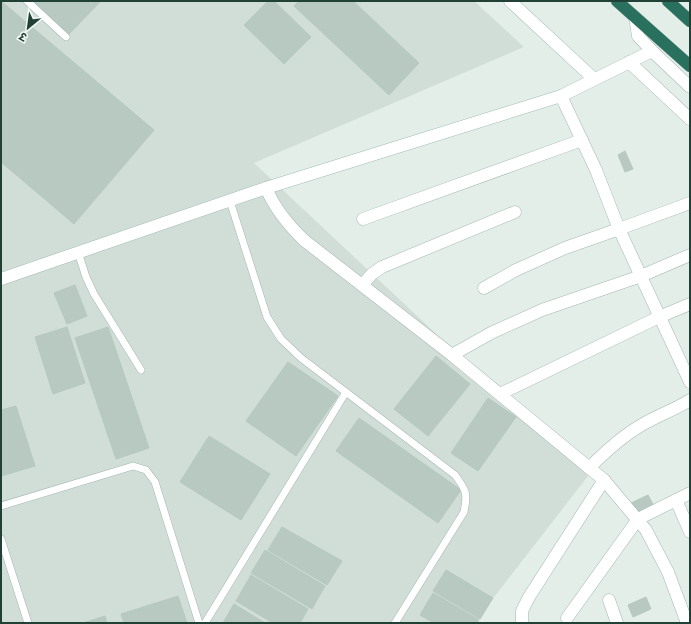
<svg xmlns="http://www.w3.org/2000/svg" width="691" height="624" viewBox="0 0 691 624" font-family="Poppins,'Noto Sans Devanagari',sans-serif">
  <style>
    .built { fill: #d1ded8 }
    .building { fill: #b8c9c2; stroke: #b5c9bf }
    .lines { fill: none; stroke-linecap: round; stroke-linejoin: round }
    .lane-casing { stroke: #a5b7b0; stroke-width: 8 }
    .street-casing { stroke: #a5b7b0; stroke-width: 13 }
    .secondary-casing { stroke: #a1bbb0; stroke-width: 13 }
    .highway-casing { stroke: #c1cac7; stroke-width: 13 }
    .lane { stroke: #fff; stroke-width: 7 }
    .street { stroke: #fff; stroke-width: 12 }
    .secondary { stroke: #fff; stroke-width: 12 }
    .highway { stroke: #2a705e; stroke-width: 12 }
  </style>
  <rect width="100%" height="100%" fill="#e3eee9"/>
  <!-- built -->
  <polygon class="built" points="1,1 474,1 524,47 254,163 588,476 474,623 1,623"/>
  <!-- building -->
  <g class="building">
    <polygon points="1,1 154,130 74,224 1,162"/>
    <polygon points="30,1 101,1 67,36"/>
    <polygon points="268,1 274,1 311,37 284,64 244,25"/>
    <polygon points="299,1 353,1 419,63 389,95 294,6"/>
    <polygon points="625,151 633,169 625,172 618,155"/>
    <polygon points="75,285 87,316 67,324 54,293"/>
    <polygon points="67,327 85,383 53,394 35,337"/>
    <polygon points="108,327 149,448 116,459 75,338"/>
    <polygon points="436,356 470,384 428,436 394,409"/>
    <polygon points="288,362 338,396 296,456 246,421"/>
    <polygon points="488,398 516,417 478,471 451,453"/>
    <polygon points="16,406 35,466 1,476 1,410"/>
    <polygon points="359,418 461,490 438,523 336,451"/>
    <polygon points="209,436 270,474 241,520 180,482"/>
    <polygon points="648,495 654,506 636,514 631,503"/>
    <polygon points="282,527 342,561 327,585 268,550"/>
    <polygon points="265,550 325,586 312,609 251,573"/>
    <polygon points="446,570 493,598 480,619 433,591"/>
    <polygon points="251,575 308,609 300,623 273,623 236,601"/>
    <polygon points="433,593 479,620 477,623 434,623 420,615"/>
    <polygon points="178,596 187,623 124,623 121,614"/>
    <polygon points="646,597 651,609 633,617 628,605"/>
    <polygon points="234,604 265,623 223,623"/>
    <polygon points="105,616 107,623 83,623"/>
  </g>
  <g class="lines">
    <defs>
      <g id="lane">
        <polyline points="27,1 66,37"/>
        <path d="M230,201L267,317L281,339L301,358L455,475C466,490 468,493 464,512L395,623"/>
        <polyline points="78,252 86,277 94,294 141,370"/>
        <polyline points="1,506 133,466 146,470 155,482 199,623"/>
        <polyline points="1,539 28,623"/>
        <polyline points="205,623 346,392"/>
      </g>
      <g id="street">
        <polyline points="629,62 690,119"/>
        <polyline points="561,96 596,170 619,229 690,203"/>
        <path d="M266,188C275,209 289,226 305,241L452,355L604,480L646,530L668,572L687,623"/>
        <polyline points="363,219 582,140"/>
        <polyline points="362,285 372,274 382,267 515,212"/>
        <polyline points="484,288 516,270 565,248 619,229 690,382"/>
        <polyline points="452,355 491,333 542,310 641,276 690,255"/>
        <polyline points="500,394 659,317 690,304"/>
        <path d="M589,468C605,452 621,437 640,426C656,416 674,410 690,400"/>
        <polyline points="676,500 690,532"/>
        <polyline points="609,600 617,623"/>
        <polyline points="567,618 638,519 690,493"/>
        <polyline points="522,623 522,611 529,597 604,480"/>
      </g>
      <g id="secondary">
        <polyline points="510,1 594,79"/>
        <polyline points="635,17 638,36 652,51 690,87"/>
        <polyline points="1,279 266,188 561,96 652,51"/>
      </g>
      <g id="highway">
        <polyline points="617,1 690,66"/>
        <polyline points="668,1 690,21"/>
      </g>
    </defs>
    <!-- lane casing -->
    <use href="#lane" class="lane-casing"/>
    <!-- street casing -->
    <use href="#street" class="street-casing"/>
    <!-- secondary casing -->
    <use href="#secondary" class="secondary-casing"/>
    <!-- highway casing -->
    <use href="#highway" class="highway-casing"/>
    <!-- lane -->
    <use href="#lane" class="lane"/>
    <!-- street -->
    <use href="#street" class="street"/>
    <!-- secondary -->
    <use href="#secondary" class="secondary"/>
    <!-- highway -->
    <use href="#highway" class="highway"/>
  </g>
  <!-- border -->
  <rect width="691" height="624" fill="none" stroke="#214137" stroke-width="4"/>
  <!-- north arrow -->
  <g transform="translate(28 28) rotate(209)" stroke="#f4faf7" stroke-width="3" paint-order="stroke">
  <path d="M0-3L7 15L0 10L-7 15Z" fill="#214137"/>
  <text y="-6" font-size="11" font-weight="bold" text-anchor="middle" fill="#214137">उ</text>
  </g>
</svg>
